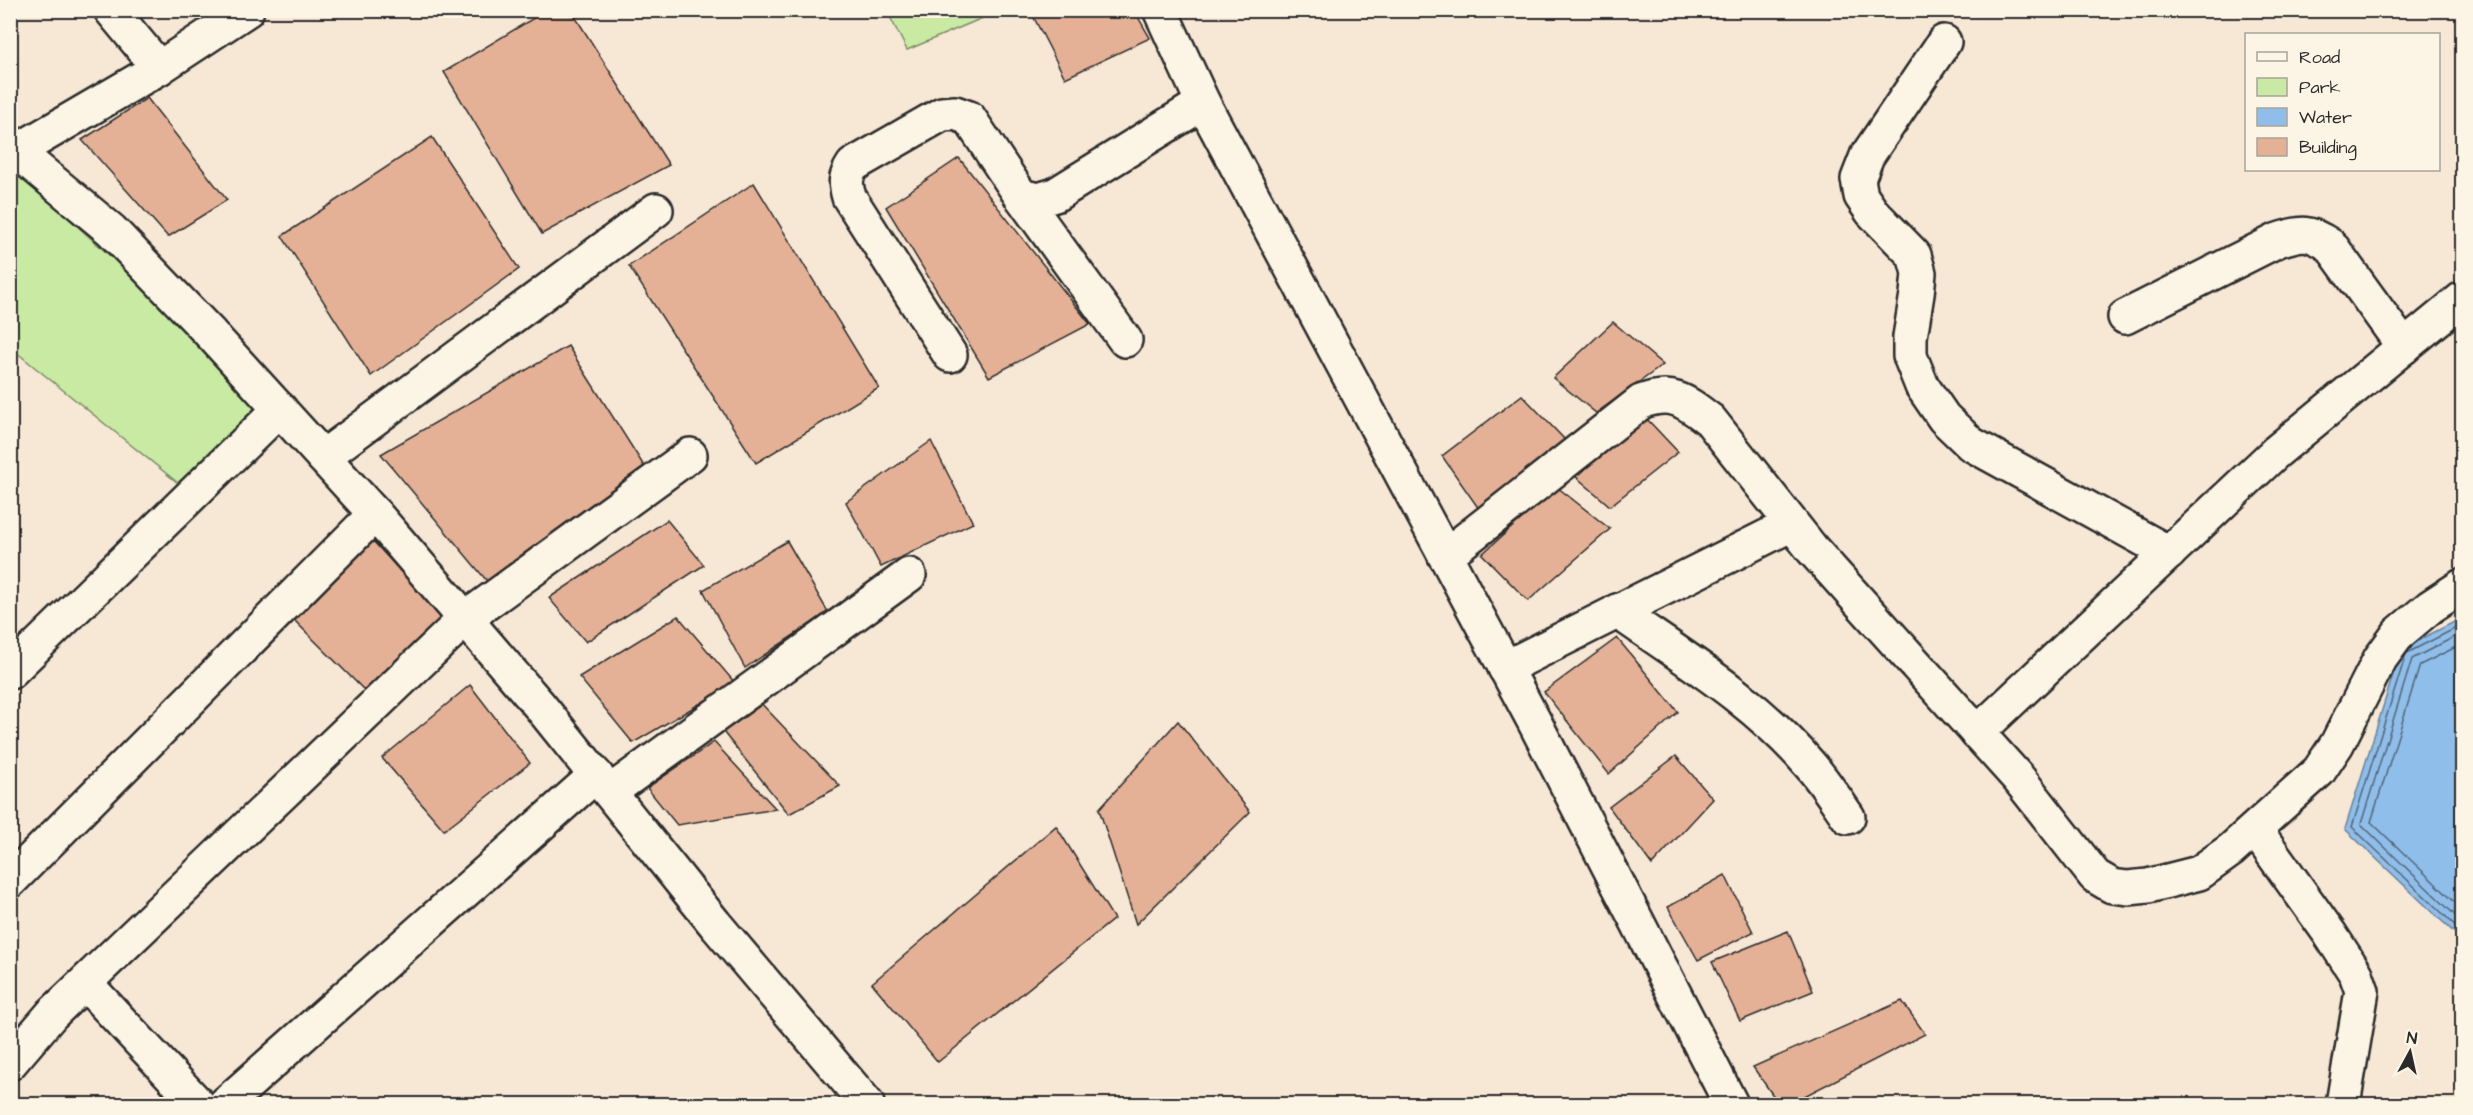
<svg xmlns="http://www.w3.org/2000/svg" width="2473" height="1115" viewBox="0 0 2473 1115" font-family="'Architects Daughter',sans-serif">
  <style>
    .green { fill: #c8eaa3; stroke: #7a8a67; stroke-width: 1.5 }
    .water { fill: #8fbeea; stroke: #67839e; stroke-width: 1.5 }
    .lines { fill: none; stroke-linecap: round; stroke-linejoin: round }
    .shore { stroke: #536677; stroke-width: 1.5 }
    .building { fill: #e4b196; stroke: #2b2b2b; stroke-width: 1.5 }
    .minor-casing { stroke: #2b2b2b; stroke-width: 38 }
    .minor { stroke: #fcf5e5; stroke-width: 33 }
  </style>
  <rect width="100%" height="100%" fill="#f7e7d5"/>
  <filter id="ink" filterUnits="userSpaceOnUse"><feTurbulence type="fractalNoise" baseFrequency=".0167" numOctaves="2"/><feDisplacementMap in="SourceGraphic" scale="12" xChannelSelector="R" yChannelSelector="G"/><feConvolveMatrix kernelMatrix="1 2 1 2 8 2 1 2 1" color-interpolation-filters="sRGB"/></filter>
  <g filter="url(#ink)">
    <!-- green -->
    <g class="green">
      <polygon points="887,11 999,11 907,50"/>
      <polygon points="10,165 163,304 265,412 183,487 11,348"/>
    </g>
    <!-- water -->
    <polygon class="water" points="2462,618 2462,940 2345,829 2401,649"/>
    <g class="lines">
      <!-- shore -->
      <g class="shore">
        <polyline points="2462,633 2412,659 2361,824 2462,922"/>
        <polyline points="2462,644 2420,665 2371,822 2462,909"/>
        <polyline points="2407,653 2462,625"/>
        <polyline points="2406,654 2352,827 2462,932"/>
      </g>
    </g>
    <!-- building -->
    <g class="building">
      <polygon points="547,10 571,10 669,165 542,234 444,72"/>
      <polygon points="1038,10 1134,10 1150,38 1065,78 1032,14"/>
      <polygon points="147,98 227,200 168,237 82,140"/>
      <polygon points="432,137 519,269 371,376 282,236"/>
      <polygon points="959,158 1090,324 989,377 886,207"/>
      <polygon points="754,183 879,388 756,463 629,266"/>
      <polygon points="1613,322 1663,365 1596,413 1553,378"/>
      <polygon points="568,346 644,466 487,581 381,454"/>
      <polygon points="1522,395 1566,441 1479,509 1442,456"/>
      <polygon points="1645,417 1678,452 1610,506 1574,475"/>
      <polygon points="931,441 973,523 881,567 846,502"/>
      <polygon points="1557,487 1610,529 1528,601 1482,554"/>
      <polygon points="667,520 704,565 586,642 549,598"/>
      <polygon points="372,540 446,621 365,691 290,616"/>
      <polygon points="787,541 828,612 745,668 703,590"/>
      <polygon points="678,616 735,683 633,743 579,677"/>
      <polygon points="1617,638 1678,712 1609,774 1544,692"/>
      <polygon points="470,685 530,763 444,830 382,758"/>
      <polygon points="757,699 840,786 789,814 720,728"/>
      <polygon points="1178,721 1250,812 1136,924 1099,809"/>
      <polygon points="714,742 776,809 677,825 647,788"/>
      <polygon points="1676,756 1713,799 1652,865 1609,807"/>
      <polygon points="1056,826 1114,919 938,1062 872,983"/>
      <polygon points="1725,875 1753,932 1698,960 1668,907"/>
      <polygon points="1788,931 1813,991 1740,1021 1712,962"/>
      <polygon points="1902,1001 1925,1034 1789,1104 1779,1104 1753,1067"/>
    </g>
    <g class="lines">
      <defs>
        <g id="minor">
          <polyline points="111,10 159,68"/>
          <polyline points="1160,10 1203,103 1535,723 1731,1104"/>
          <polyline points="1944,42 1867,156 1858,179 1861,196 1872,212 1914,255 1919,273 1917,294 1910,337 1910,356 1922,386 1944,418 1971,444 2169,553"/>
          <polyline points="10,146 111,230 211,334 375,514 540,706 715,924 867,1104"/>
          <polyline points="17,151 159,68 247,10"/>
          <polyline points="1021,196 1125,340"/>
          <path d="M2125,317L2278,240C2303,232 2309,231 2331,246L2404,347"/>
          <path d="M950,355L849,197C845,183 845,177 853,165L942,114L955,113L969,118L1021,196L1038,200L1055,195L1203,103"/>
          <polyline points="323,457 656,210"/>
          <path d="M1445,556L1641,402C1672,390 1685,401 1710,420L1812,549L2019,779L2095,876L2112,886L2128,888L2148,886L2199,873L2231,850L2319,771L2337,744L2380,659L2399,633L2430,607L2462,586"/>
          <path d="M1617,611C1684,658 1757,702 1810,765C1824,781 1836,800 1848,817"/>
          <polyline points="1505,668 1792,524"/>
          <polyline points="10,672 280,409"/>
          <polyline points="1977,733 2276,452 2462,299"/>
          <polyline points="610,792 909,575"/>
          <polyline points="2255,829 2330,934 2356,974 2362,991 2343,1104"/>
          <polyline points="10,881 375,514"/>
          <polyline points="85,983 198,1104"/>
          <polyline points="10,1063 52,1014 466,618 690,455"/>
          <polyline points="225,1104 596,775"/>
        </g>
      </defs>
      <!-- minor casing -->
      <use href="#minor" class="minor-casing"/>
      <!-- minor -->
      <use href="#minor" class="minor"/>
    </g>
  </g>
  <!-- margin -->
  <rect width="2473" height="1115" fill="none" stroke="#fcf5e5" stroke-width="36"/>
  <rect x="18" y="18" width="2437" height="1079" fill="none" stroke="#2b2b2b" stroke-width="2" filter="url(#ink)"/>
  <!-- legend -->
  <rect x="2245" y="33" width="195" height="138" fill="#fcf5e5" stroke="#a8a49b" stroke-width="1.5"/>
  <rect x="2257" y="52" width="30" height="9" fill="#fcf5e5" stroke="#a8a49b" stroke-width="1.5"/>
  <text x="2299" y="63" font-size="18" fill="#2b2b2b">Road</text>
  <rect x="2257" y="78" width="30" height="18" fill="#c8eaa3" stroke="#a8a49b" stroke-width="1.5"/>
  <text x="2299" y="93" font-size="18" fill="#2b2b2b">Park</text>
  <rect x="2257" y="108" width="30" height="18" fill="#8fbeea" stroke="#a8a49b" stroke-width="1.5"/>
  <text x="2299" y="123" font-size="18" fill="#2b2b2b">Water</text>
  <rect x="2257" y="138" width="30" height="18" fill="#e4b196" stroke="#a8a49b" stroke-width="1.5"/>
  <text x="2299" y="153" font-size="18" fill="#2b2b2b">Building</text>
  <!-- north arrow -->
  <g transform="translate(2410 1052) rotate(8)" stroke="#fcf5e5" stroke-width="4.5" paint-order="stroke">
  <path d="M0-4.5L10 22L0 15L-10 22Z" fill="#2b2b2b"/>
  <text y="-9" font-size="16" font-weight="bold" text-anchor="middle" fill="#2b2b2b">N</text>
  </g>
</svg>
